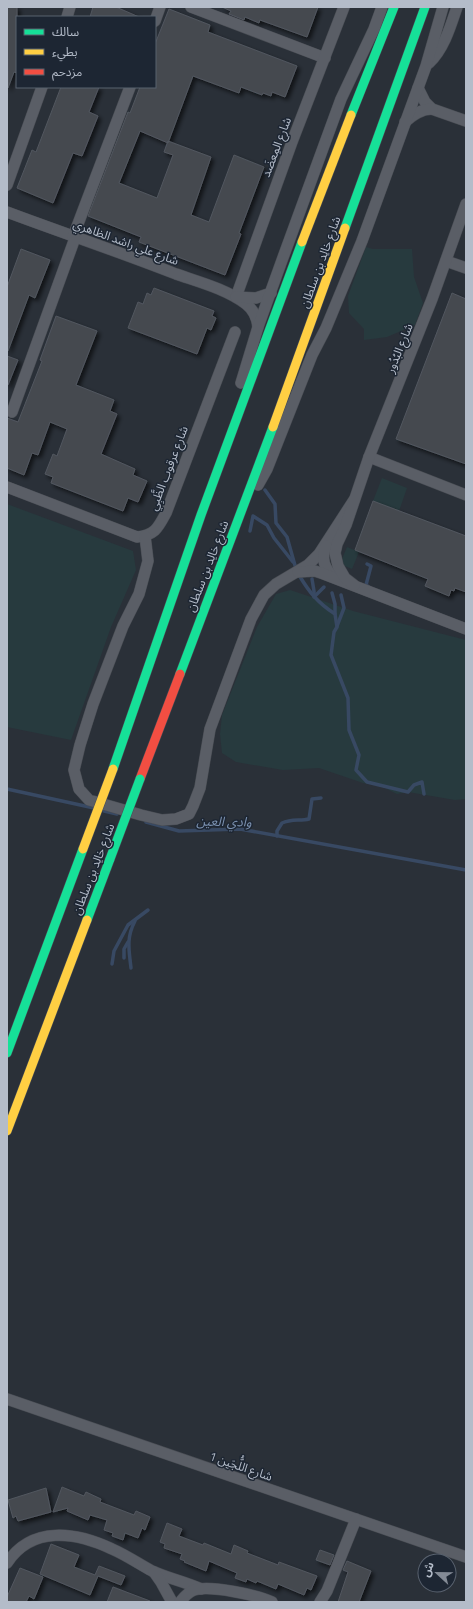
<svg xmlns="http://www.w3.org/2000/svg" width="473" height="1609" viewBox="0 0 473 1609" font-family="'Titillium Web','Noto Sans Arabic',sans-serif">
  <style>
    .green { fill: #273a3e }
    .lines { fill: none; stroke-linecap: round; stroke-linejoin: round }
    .stream { stroke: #384963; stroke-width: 3.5 }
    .building { fill: #444950; stroke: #52575f; filter: url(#shadow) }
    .street-casing { stroke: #484c53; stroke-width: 12 }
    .fast-casing { stroke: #484c55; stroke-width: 10 }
    .slow-casing { stroke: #484c55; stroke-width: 10 }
    .jam-casing { stroke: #484c55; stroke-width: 10 }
    .street { stroke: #5a5e66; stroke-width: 11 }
    .fast { stroke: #16e098; stroke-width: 9 }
    .slow { stroke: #ffcf43; stroke-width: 9 }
    .jam { stroke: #f24e42; stroke-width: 9 }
    .fast-bridge-casing { stroke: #484c55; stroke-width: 10; stroke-linecap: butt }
    .slow-bridge-casing { stroke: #484c55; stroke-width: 10; stroke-linecap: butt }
    .fast-bridge { stroke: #16e098; stroke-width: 9 }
    .slow-bridge { stroke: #ffcf43; stroke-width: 9 }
    .labels { text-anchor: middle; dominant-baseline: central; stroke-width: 3; stroke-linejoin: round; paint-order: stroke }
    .street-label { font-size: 12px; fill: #b4bcc9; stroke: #1d2633 }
    .water-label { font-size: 13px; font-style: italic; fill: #7c92b1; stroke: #1d2633 }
  </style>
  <defs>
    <filter id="shadow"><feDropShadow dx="3" dy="3" stdDeviation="2" flood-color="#0009"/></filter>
  </defs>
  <rect width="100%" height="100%" fill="#2a3038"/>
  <!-- green -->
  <g class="green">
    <polygon points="366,247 373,249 412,249 414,277 423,303 415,325 387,337 364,340 364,329 349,313 348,296"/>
    <polygon points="382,478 407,488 399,511 373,501"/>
    <polygon points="7,504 133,551 136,570 111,627 71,740 7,727"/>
    <polygon points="347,547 359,552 352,569 340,564"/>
    <polygon points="290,590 353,611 466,640 466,799 455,800 408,792 397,794 381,786 363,783 319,768 283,770 236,762 222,753 220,734 222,715 257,627 276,594"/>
  </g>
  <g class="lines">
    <!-- stream -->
    <g class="stream">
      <polyline points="265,490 275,504 276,523 287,537 296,569"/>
      <polyline points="250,531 253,516 267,525 274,538 293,562"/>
      <polyline points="367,564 371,566 366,585 369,587"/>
      <path d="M299,575C309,592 318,603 335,614L337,627L334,632L331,655L348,698L349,730L359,755L356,770L367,782L408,792L414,785L422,782L424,794"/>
      <polyline points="312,579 314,591 314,597"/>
      <polyline points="332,593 335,604 335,614"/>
      <polyline points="315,596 324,587"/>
      <polyline points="337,626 344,608 341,595"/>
      <polyline points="7,789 94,808"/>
      <polyline points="104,811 117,814"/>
      <polyline points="146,822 179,831 240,829 466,870"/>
      <path d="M277,836V831L282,823C291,819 300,821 309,819L312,799L321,798"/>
      <polyline points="124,958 124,949 128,942"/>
      <polyline points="112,964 114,951 128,925 148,910"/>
      <path d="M131,968C129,950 126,938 135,921"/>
    </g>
  </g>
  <!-- building -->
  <g class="building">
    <polygon points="7,7 17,7 17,73 14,72 8,88"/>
    <polygon points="93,7 116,7 139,17 90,17"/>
    <polygon points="222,7 318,7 307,37 260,20 259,23 245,17 244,20 229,14 231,11"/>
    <polygon points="169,9 210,25 208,32 297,66 285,97 272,92 271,96 263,93 262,95 241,87 239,93 193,76 168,143 140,131 119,183 157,198 173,155 164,152 168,141 211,157 191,215 209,222 234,155 264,167 239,233 241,234 225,275 139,242 141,237 88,216 128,112 130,113 140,87 155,87 155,44"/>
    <polygon points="61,87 99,87 89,112 98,116 82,156 73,153 53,203 17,188 32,150 36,152"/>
    <polygon points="21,249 50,260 35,298 29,295 8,351 7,287"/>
    <polygon points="154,288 214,311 212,316 216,318 211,330 207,328 197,354 128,328 138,302 143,304 147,293 151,295"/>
    <polygon points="452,293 466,299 466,464 396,439"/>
    <polygon points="56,316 97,331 76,385 114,400 110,411 117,414 101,454 135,469 133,475 147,481 138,502 128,498 123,511 51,483 53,477 45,474 53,454 57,456 67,429 50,422 38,455 32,453 24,475 7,468 7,418 18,422 42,361 40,360"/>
    <polygon points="7,356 18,360 8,385 7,385"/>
    <polygon points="373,501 466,536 466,592 455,588 454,591 451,590 449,596 425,586 428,579 355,550"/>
    <polygon points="62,1487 84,1496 86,1492 101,1499 100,1502 134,1515 136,1511 150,1517 145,1530 142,1528 138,1538 125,1533 123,1540 112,1536 113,1533 104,1530 107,1520 90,1515 88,1520 67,1511 68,1508 53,1512"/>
    <polygon points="46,1488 51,1512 18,1521 16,1516 13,1518 8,1500"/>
    <polygon points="167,1523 182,1529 179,1536 203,1545 204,1543 231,1554 234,1545 248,1551 247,1553 278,1565 279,1562 317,1576 311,1590 307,1588 304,1595 278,1584 276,1589 257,1581 256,1583 247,1579 246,1582 235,1578 237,1573 209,1561 206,1571 184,1562 185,1561 180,1559 182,1554 164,1548 165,1544 160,1542"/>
    <polygon points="51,1544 79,1555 74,1567 95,1575 99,1566 125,1576 121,1585 98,1576 90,1595 40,1574"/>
    <polygon points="320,1550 334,1555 330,1565 316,1560"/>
    <polygon points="347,1561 371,1571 359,1602 338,1602 348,1572 343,1570"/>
    <polygon points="20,1568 43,1577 34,1599 29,1596 26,1602 7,1602 7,1597"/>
    <polygon points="113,1587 150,1601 150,1602 107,1602"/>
  </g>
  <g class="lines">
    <defs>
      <g id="street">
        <polyline points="191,7 325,58"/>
        <polyline points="67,17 70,7"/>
        <polyline points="155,21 160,7"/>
        <path d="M429,63C444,49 451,25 457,7"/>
        <polyline points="418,88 425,102 432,109 466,121"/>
        <path d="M405,122C413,115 421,109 432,109"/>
        <polyline points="7,185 42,87"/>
        <path d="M7,212C63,233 120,252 176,274C199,282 226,289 246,304C254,310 257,318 258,327"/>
        <polyline points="73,237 130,87"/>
        <polyline points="446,261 466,268"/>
        <polyline points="236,297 292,142 344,7"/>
        <polyline points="236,297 256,298 271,293"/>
        <polyline points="241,383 258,327 281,263 341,99 374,29 382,7"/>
        <polyline points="12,412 75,238"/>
        <polyline points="369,457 466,495"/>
        <polyline points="258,485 267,469 312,355 326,328 362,241 426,66 443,7"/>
        <path d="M7,487L137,537C155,535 158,528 166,513L235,332"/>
        <polyline points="145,536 148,561 139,594 123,626 93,704 80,745 74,770 79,789 89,800 141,815 162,820 176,819 189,814 193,806 200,788 210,729 251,619 264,595 276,584 308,565 319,554 354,500"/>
        <path d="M326,546C321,559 324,567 333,577"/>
        <polyline points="298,572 315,571 321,573 466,629"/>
        <polyline points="354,585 345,578 338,566 335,553 337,544 346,525 369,457 432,299 466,204"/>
        <polyline points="7,1399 466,1557"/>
        <path d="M7,1563C32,1525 76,1532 112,1549C126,1555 139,1564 152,1571C167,1578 186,1582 201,1589"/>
        <polyline points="154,1572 161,1582 172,1602"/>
        <path d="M180,1602C184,1597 188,1592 194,1590C210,1585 257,1595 272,1602"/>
        <polyline points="320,1602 327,1591 356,1519"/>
      </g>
      <g id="fast">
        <polyline points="351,115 394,7"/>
        <polyline points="345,228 425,7"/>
        <polyline points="180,674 273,427"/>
        <polyline points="113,769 201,515 302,242"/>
        <polyline points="87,920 110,859"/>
        <polyline points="7,1053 83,849"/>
      </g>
      <g id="slow">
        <polyline points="302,242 351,115"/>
        <polyline points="273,427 345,228"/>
        <polyline points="7,1131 87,920"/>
      </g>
      <polyline id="jam" points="140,779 180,674"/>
    </defs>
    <!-- street casing -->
    <use href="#street" class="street-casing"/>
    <!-- fast casing -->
    <use href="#fast" class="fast-casing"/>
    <!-- slow casing -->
    <use href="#slow" class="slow-casing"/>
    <!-- jam casing -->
    <use href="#jam" class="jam-casing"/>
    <!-- street -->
    <use href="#street" class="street"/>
    <!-- fast -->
    <use href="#fast" class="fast"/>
    <!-- slow -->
    <use href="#slow" class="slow"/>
    <!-- jam -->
    <use href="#jam" class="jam"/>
    <defs>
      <polyline id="fast-bridge" points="110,859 140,779"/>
      <polyline id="slow-bridge" points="83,849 113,769"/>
    </defs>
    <!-- fast-bridge casing -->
    <use href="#fast-bridge" class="fast-bridge-casing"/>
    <!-- slow-bridge casing -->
    <use href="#slow-bridge" class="slow-bridge-casing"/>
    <!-- fast-bridge -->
    <use href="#fast-bridge" class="fast-bridge"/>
    <!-- slow-bridge -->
    <use href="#slow-bridge" class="slow-bridge"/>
  </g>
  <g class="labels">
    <!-- street labels -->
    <g class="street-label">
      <text transform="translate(276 147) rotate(-69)">شارع المِعضَد</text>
      <text transform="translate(126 242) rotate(20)">شارع علي راشد الظاهري</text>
      <text transform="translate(320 262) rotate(-70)">شارع خالِد بن سلطان</text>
      <text transform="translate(399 348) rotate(-68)">شارع البُدُور</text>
      <text transform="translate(168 468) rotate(-69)">شارع عرقوب الظَّبِي</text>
      <text transform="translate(207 566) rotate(-69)">شارع خالِد بن سلطان</text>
      <text transform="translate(93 869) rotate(-69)">شارع خالِد بن سلطان</text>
      <text transform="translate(241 1466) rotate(19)">شارع اللُّجَين 1</text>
    </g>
    <!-- water labels -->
    <g class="water-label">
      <text transform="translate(224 821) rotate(1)">وادي العين</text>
    </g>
  </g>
  <!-- border -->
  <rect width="473" height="1609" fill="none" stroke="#b4bcc9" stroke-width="16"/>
  <!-- legend -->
  <rect x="16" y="16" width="140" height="72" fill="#1d2633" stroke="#59626f"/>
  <rect x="24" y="29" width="20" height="6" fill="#16e098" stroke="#59626f"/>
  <text x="52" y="36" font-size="12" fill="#b4bcc9">سالك</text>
  <rect x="24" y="49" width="20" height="6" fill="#ffcf43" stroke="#59626f"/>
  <text x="52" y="56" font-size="12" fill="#b4bcc9">بطيء</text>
  <rect x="24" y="69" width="20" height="6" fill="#f24e42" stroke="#59626f"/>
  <text x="52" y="76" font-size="12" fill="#b4bcc9">مزدحم</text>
  <!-- north arrow -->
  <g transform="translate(437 1573) rotate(292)"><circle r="19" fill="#1d2633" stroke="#59626f"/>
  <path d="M0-3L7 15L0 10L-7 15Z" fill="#848b96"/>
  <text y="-6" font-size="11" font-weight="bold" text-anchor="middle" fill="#b4bcc9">ش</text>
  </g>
</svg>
